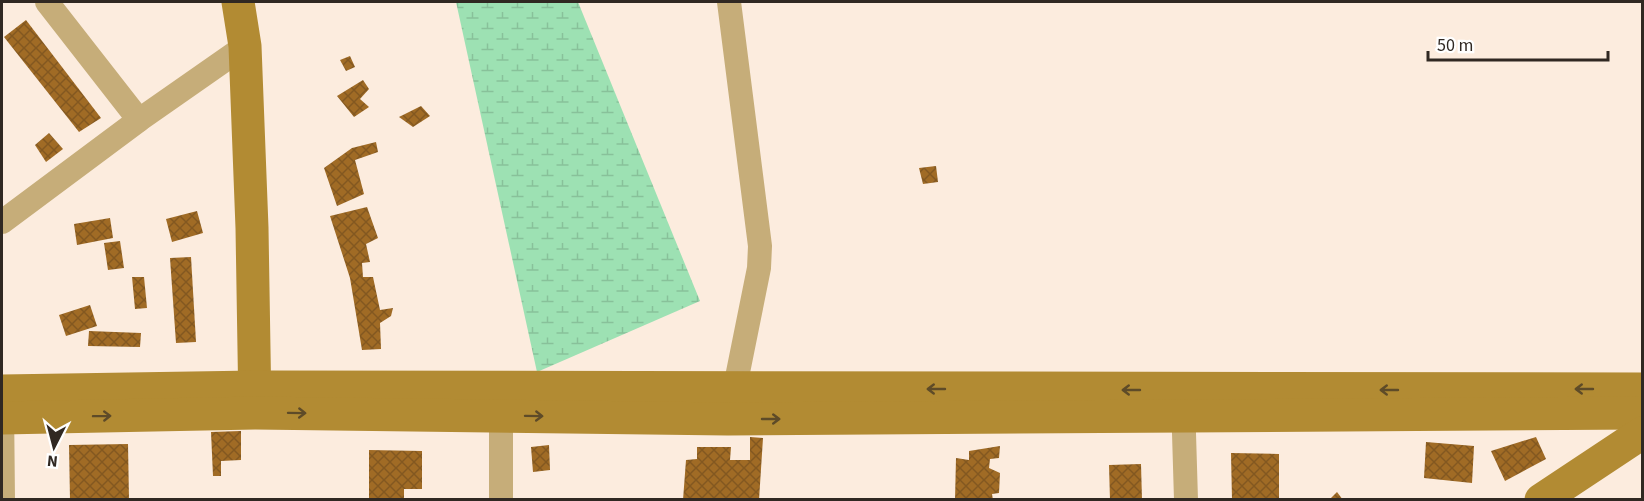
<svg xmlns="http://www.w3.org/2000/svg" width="1644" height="501" viewBox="0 0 1644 501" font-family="'Source Sans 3',sans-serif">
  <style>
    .wetland { fill: url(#wetland-marsh) }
    .building { fill: url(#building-cross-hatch) }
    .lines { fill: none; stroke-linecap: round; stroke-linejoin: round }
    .street { stroke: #c6ad79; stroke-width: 24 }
    .secondary { stroke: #b28b33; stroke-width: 33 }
    .oneway { stroke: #5e4b28 }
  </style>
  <defs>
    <pattern id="wetland-marsh" width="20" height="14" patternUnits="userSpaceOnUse" patternTransform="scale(1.5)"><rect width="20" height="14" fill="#9de1b3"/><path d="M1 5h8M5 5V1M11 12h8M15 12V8" fill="none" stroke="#88c19a"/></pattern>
    <pattern id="building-cross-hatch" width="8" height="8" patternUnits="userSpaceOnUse" patternTransform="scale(1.5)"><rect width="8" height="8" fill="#a06b25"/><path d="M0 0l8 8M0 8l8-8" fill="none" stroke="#835820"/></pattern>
  </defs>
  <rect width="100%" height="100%" fill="#fcecde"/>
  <!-- wetland -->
  <polygon class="wetland" points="456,2 578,2 700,301 537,372"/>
  <!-- building -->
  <g class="building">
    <polygon points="26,20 101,118 79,132 4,37"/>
    <polygon points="350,56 355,67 346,71 340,60"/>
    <polygon points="363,80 369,89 360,99 369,107 354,117 337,96"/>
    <polygon points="421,106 430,116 413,127 399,117"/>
    <polygon points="49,133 63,149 46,162 35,145"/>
    <polygon points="376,142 378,152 355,160 364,194 337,206 324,168 352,148"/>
    <polygon points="936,166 938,182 923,184 919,168"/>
    <polygon points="367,207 378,238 366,244 370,262 362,263 363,277 373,277 380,310 393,308 391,316 380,323 381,349 362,350 350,278 330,216"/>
    <polygon points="197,211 203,233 172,242 166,219"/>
    <polygon points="110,218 113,238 77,245 74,224"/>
    <polygon points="120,241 124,268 108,270 104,243"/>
    <polygon points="191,257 196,342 176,343 170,258"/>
    <polygon points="132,277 144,277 147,308 135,309"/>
    <polygon points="90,305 97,326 66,336 59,315"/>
    <polygon points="89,331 141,333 140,347 88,346"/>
    <polygon points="241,431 241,460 221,461 221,476 213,476 211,432"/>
    <polygon points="750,437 763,438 759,500 683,500 686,460 697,459 697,447 731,447 730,460 750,460"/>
    <polygon points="1536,437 1546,459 1505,481 1491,451"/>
    <polygon points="1426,442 1474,446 1472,483 1424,478"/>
    <polygon points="128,444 129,500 70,500 69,445"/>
    <polygon points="549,445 550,470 533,472 531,447"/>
    <polygon points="1000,446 999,458 990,459 989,468 1000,473 999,493 992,494 993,500 955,500 956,458 969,460 969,451"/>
    <polygon points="369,450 422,451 422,489 404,489 404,500 369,500"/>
    <polygon points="1231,453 1279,454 1279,500 1232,500"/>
    <polygon points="1141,464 1142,500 1110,500 1109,465"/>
    <polygon points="1337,492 1343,500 1329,500"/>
  </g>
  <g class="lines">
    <!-- street -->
    <g class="street">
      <polyline points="47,2 139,120"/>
      <polyline points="729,2 760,246 759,268 732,402"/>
      <polyline points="2,222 139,120 245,46"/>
      <polyline points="501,400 501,500"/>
      <polyline points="1183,400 1186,500"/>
      <polyline points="2,403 3,500"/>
    </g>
    <!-- secondary -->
    <g class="secondary">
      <polyline points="238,2 245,46 252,228 255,410"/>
      <polyline points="2,391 255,387 1642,389"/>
      <polyline points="2,418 255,413 728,419 1642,413"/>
      <polyline points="1541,500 1642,433"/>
    </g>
  </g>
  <!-- one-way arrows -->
  <defs><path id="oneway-shaft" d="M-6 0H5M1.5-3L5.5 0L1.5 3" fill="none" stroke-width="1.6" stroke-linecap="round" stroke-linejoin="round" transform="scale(1.5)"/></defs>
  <g class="oneway">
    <use href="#oneway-shaft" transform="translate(936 389) rotate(-180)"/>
    <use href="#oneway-shaft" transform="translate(1584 389) rotate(180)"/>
    <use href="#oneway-shaft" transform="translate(1131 390) rotate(-180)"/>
    <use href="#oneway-shaft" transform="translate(1389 390) rotate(180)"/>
    <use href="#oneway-shaft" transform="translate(297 413) rotate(1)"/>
    <use href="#oneway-shaft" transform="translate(102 416) rotate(-1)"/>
    <use href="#oneway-shaft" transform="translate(534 416) rotate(1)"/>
    <use href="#oneway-shaft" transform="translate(771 419)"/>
  </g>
  <!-- border -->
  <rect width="1644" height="501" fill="none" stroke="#302822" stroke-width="6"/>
  <!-- north arrow -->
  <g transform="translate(54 447) rotate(186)" stroke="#ffffff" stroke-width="4.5" paint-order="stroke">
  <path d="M0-4.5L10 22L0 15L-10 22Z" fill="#302822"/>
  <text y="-9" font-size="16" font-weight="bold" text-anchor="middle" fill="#302822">N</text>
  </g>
  <!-- scale -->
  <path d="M1428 51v9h180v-9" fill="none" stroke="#302822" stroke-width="3"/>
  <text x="1437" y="51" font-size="18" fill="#302822" stroke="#ffffff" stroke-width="4.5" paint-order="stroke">50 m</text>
</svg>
